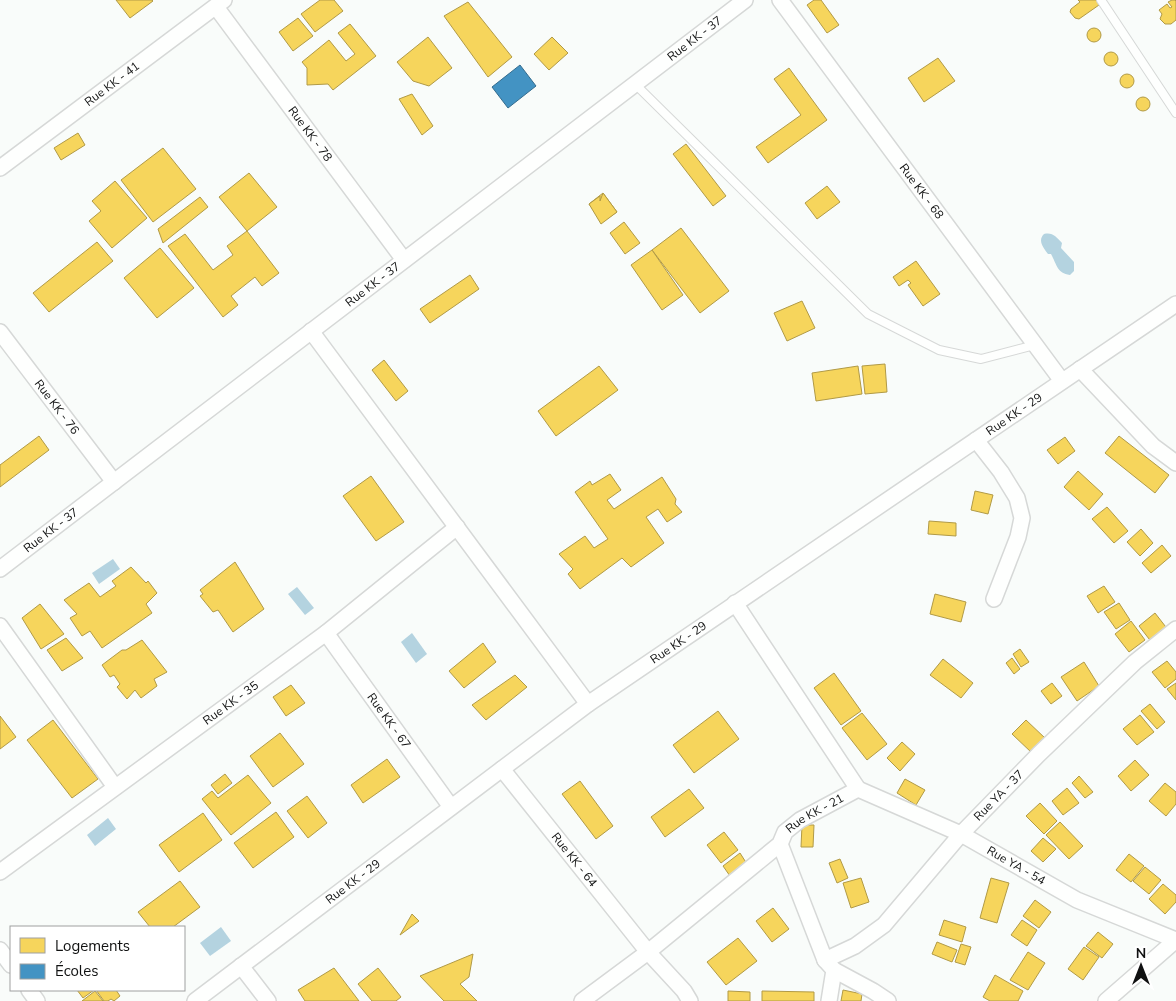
<svg xmlns="http://www.w3.org/2000/svg" width="1176" height="1001" viewBox="0 0 1176 1001" font-family="'Nunito Sans',sans-serif">
  <style>
    .water { fill: #b4d3e0 }
    .homes { fill: #f6d55c; stroke: #b19a46 }
    .schools { fill: #4393c3; stroke: #346c8e }
    .lines { fill: none; stroke-linecap: round; stroke-linejoin: round }
    .service-casing { stroke: #d6d8d7; stroke-width: 10 }
    .minor-casing { stroke: #d6d8d7; stroke-width: 18 }
    .service { stroke: #fefffe; stroke-width: 8 }
    .minor { stroke: #fefffe; stroke-width: 15 }
    .labels { text-anchor: middle; dominant-baseline: central; stroke-width: 5; stroke-linejoin: round; paint-order: stroke }
    .street-label { font-size: 12px; fill: #101111; stroke: #fff }
  </style>
  <rect width="100%" height="100%" fill="#f9fcfa"/>
  <!-- water -->
  <g class="water">
    <path d="M1044,234C1053,232 1056,237 1062,243L1061,248L1074,262V271L1070,275C1057,273 1057,265 1051,254H1048C1044,248 1037,241 1044,234Z"/>
    <polygon points="113,559 120,569 99,584 92,573"/>
    <polygon points="297,587 314,608 305,615 288,594"/>
    <polygon points="412,633 427,654 416,663 401,642"/>
    <polygon points="108,818 116,829 95,846 87,835"/>
    <polygon points="221,927 231,941 210,956 200,943"/>
  </g>
  <!-- homes -->
  <g class="homes">
    <polygon points="116,0 152,0 153,1 130,18"/>
    <polygon points="320,0 334,0 343,11 315,32 301,14"/>
    <polygon points="814,0 821,0 839,25 827,33 807,5"/>
    <polygon points="1078,0 1097,0 1099,5 1079,19 1075,18 1070,12 1071,9 1080,2"/>
    <polygon points="1172,0 1175,0 1176,1 1176,20 1171,24 1165,24 1160,19 1162,14 1159,10 1167,4 1170,8 1172,7 1168,2"/>
    <polygon points="468,2 512,57 488,77 444,16"/>
    <polygon points="298,18 313,36 293,51 279,32"/>
    <polygon points="350,24 376,56 333,90 328,84 307,85 307,68 302,62 329,40 346,61 355,54 338,33"/>
    <circle cx="1094" cy="35" r="7"/>
    <polygon points="428,37 452,68 429,86 413,81 397,62"/>
    <polygon points="552,37 568,53 549,70 534,54"/>
    <circle cx="1111" cy="59" r="7"/>
    <polygon points="938,58 955,81 924,102 908,78"/>
    <polygon points="789,68 827,120 768,163 756,147 801,115 774,79"/>
    <circle cx="1127" cy="81" r="7"/>
    <polygon points="412,94 433,126 422,135 399,99"/>
    <circle cx="1143" cy="104" r="7"/>
    <polygon points="78,133 85,145 61,160 54,148"/>
    <polygon points="686,144 726,196 713,206 673,154"/>
    <polygon points="163,148 196,189 153,222 121,180"/>
    <polygon points="249,173 277,207 247,231 219,197"/>
    <polygon points="115,181 147,218 112,248 89,221 101,211 92,201"/>
    <polygon points="827,186 840,202 817,219 805,203"/>
    <polygon points="603,193 617,212 602,222 589,204"/>
    <polygon points="603,193 617,212 601,224 589,204 600,196 600,201"/>
    <polygon points="200,197 208,207 163,243 158,229"/>
    <polygon points="624,222 640,243 625,254 610,233"/>
    <polygon points="681,228 729,291 700,313 652,250"/>
    <polygon points="247,231 279,273 262,286 255,277 231,296 238,305 223,317 168,246 185,234 213,270 233,255 227,246"/>
    <polygon points="97,242 113,261 49,312 33,293"/>
    <polygon points="160,248 194,288 157,318 124,278"/>
    <polygon points="652,250 683,295 662,310 631,265"/>
    <polygon points="916,261 940,294 923,306 908,285 911,283 908,280 899,286 893,277"/>
    <polygon points="470,275 479,289 430,323 420,309"/>
    <polygon points="802,301 815,328 787,341 774,313"/>
    <polygon points="384,360 408,391 396,401 372,370"/>
    <polygon points="885,364 887,392 865,394 862,366"/>
    <polygon points="599,366 618,390 556,436 538,411"/>
    <polygon points="858,366 862,394 816,401 812,373"/>
    <polygon points="39,436 49,450 0,487 0,465"/>
    <polygon points="1119,436 1169,475 1155,493 1105,453"/>
    <polygon points="1065,437 1075,451 1058,464 1047,450"/>
    <polygon points="1078,471 1103,494 1089,510 1064,487"/>
    <polygon points="610,474 621,490 607,500 614,509 662,477 676,499 675,504 682,512 667,522 658,509 646,517 664,543 631,567 622,558 580,589 568,574 573,569 559,554 585,536 594,548 608,539 575,492 590,481 592,485"/>
    <polygon points="371,476 404,522 376,541 343,496"/>
    <polygon points="975,491 993,495 988,514 971,510"/>
    <polygon points="1107,507 1128,531 1114,543 1092,519"/>
    <polygon points="929,521 956,523 956,536 928,534"/>
    <polygon points="1141,529 1153,543 1140,556 1127,542"/>
    <polygon points="1162,545 1171,556 1151,573 1142,563"/>
    <polygon points="235,562 264,609 233,632 218,610 213,612 200,596 203,594 200,590"/>
    <polygon points="131,567 146,583 148,581 157,593 146,604 152,613 102,648 90,631 82,636 70,618 77,614 64,600 89,583 100,597 116,586 112,581"/>
    <polygon points="1104,586 1115,602 1098,613 1087,596"/>
    <polygon points="935,594 966,602 961,622 930,614"/>
    <polygon points="1119,603 1130,620 1116,629 1104,612"/>
    <polygon points="40,604 64,634 41,649 22,618"/>
    <polygon points="1155,613 1169,631 1153,644 1139,626"/>
    <polygon points="1131,621 1145,640 1129,652 1115,634"/>
    <polygon points="66,638 83,658 62,671 47,650"/>
    <polygon points="142,640 167,672 154,679 157,686 141,698 135,690 127,699 117,687 120,684 114,675 110,677 102,665 122,650 126,650"/>
    <polygon points="483,643 496,662 464,688 449,671"/>
    <polygon points="1020,649 1029,662 1021,667 1013,654"/>
    <polygon points="1012,658 1020,669 1014,674 1006,663"/>
    <polygon points="943,659 973,683 961,698 930,675"/>
    <polygon points="1167,661 1176,672 1176,679 1165,688 1152,672"/>
    <polygon points="1084,662 1099,686 1077,701 1061,677"/>
    <polygon points="834,673 861,711 841,725 814,688"/>
    <polygon points="515,675 527,687 486,720 472,705"/>
    <polygon points="1052,683 1062,696 1051,704 1041,691"/>
    <polygon points="1176,683 1176,700 1167,689"/>
    <polygon points="291,685 305,703 286,716 273,697"/>
    <polygon points="1150,704 1165,722 1157,729 1141,711"/>
    <polygon points="718,711 739,739 694,773 673,745"/>
    <polygon points="862,713 887,744 867,760 842,728"/>
    <polygon points="1140,715 1154,732 1137,745 1123,729"/>
    <polygon points="0,716 16,737 0,749"/>
    <polygon points="53,720 98,779 72,798 27,740"/>
    <polygon points="1026,720 1046,739 1032,753 1012,734"/>
    <polygon points="280,733 304,764 273,787 250,756"/>
    <polygon points="902,742 915,754 900,771 887,758"/>
    <polygon points="387,759 400,777 363,803 351,785"/>
    <polygon points="1135,760 1149,775 1131,791 1118,776"/>
    <polygon points="225,774 232,783 218,794 211,785"/>
    <polygon points="248,775 271,803 231,835 202,799 212,791 218,798"/>
    <polygon points="1079,776 1093,792 1085,798 1072,783"/>
    <polygon points="905,779 925,790 916,805 897,793"/>
    <polygon points="580,781 613,826 596,839 562,794"/>
    <polygon points="1165,783 1176,792 1176,804 1166,816 1149,801"/>
    <polygon points="1067,788 1079,803 1063,815 1052,801"/>
    <polygon points="689,789 704,808 665,837 651,817"/>
    <polygon points="307,796 327,823 308,838 287,811"/>
    <polygon points="1040,803 1057,821 1044,834 1026,816"/>
    <polygon points="276,812 294,837 253,868 234,843"/>
    <polygon points="203,813 222,840 179,872 159,845"/>
    <polygon points="1060,822 1083,846 1069,859 1046,835"/>
    <polygon points="802,825 814,825 813,847 801,847"/>
    <polygon points="724,832 738,850 721,863 707,845"/>
    <polygon points="1043,838 1056,849 1043,862 1031,851"/>
    <polygon points="740,853 747,864 730,876 723,866"/>
    <polygon points="1129,854 1144,866 1131,882 1116,870"/>
    <polygon points="840,859 848,878 837,883 829,863"/>
    <polygon points="1145,867 1161,880 1149,894 1133,881"/>
    <polygon points="861,878 869,902 851,908 843,883"/>
    <polygon points="991,878 1009,883 997,923 980,918"/>
    <polygon points="180,881 200,907 173,927 150,927 138,912"/>
    <polygon points="1163,884 1176,895 1176,902 1165,914 1149,899"/>
    <polygon points="1035,900 1051,912 1039,928 1023,916"/>
    <polygon points="773,908 789,929 772,942 756,921"/>
    <polygon points="412,914 419,921 400,935"/>
    <polygon points="944,920 966,927 962,942 939,935"/>
    <polygon points="1022,920 1037,930 1027,946 1011,935"/>
    <polygon points="1098,932 1113,944 1102,958 1086,946"/>
    <polygon points="738,938 757,961 726,985 707,962"/>
    <polygon points="937,942 957,950 952,962 932,954"/>
    <polygon points="961,944 971,947 965,965 955,962"/>
    <polygon points="1084,947 1099,957 1083,980 1068,969"/>
    <polygon points="1028,952 1045,963 1028,990 1010,980"/>
    <polygon points="473,954 469,977 460,984 477,1001 444,1001 420,976"/>
    <polygon points="334,968 359,1001 305,1001 298,990"/>
    <polygon points="378,968 401,997 396,1001 372,1001 358,984"/>
    <polygon points="995,975 1023,991 1018,1001 990,1001 983,997"/>
    <polygon points="77,990 94,990 83,998"/>
    <polygon points="96,990 116,990 120,996 114,1001 111,999 108,1001 104,1001"/>
    <polygon points="843,990 862,994 861,1001 841,1001"/>
    <polygon points="95,991 103,1001 82,1001"/>
    <polygon points="728,991 750,992 750,1001 728,1001"/>
    <polygon points="762,991 814,992 814,1001 762,1001"/>
  </g>
  <!-- schools -->
  <polygon class="schools" points="520,65 536,86 508,108 492,87"/>
  <g class="lines">
    <defs>
      <g id="service">
        <polyline points="1101,0 1176,113"/>
        <polyline points="635,84 868,314 939,350 981,359 1035,345"/>
      </g>
      <g id="minor">
        <path id="s1" d="M780,0L1062,381"/>
        <path id="s2" d="M216,7L404,260"/>
        <path id="s3" d="M0,168L224,0"/>
        <polyline points="311,331 588,704"/>
        <path id="s4" d="M0,332L114,482"/>
        <polyline points="1080,369 1153,446 1176,463"/>
        <polyline points="976,440 1001,472 1017,498 1022,518 1018,537 994,599"/>
        <path id="s5" d="M0,569L745,0"/>
        <polyline points="0,626 115,787"/>
        <path id="s6" d="M326,633L451,807"/>
        <path id="s7" d="M502,769L648,952L684,991L690,1001"/>
        <path id="s8" d="M858,789L961,834L1077,900L1176,940"/>
        <polyline points="780,844 825,960 834,970 829,1001"/>
        <path id="s9" d="M0,872L326,633L457,527"/>
        <polyline points="0,950 11,965"/>
        <path id="s10" d="M825,960L855,946L884,925L961,834L1039,754L1135,662L1176,629"/>
        <polyline points="241,966 268,1001"/>
        <polyline points="834,970 873,991 888,1001"/>
        <polyline points="29,990 37,1001"/>
        <path id="s11" d="M195,1001L588,704L1176,304"/>
        <path id="s12" d="M582,1001L648,952L780,844L785,832L800,820L858,789L735,603"/>
        <polyline points="1106,1001 1176,940"/>
      </g>
    </defs>
    <!-- service casing -->
    <use href="#service" class="service-casing"/>
    <!-- minor casing -->
    <use href="#minor" class="minor-casing"/>
    <!-- service -->
    <use href="#service" class="service"/>
    <!-- minor -->
    <use href="#minor" class="minor"/>
  </g>
  <g class="labels">
    <!-- street labels -->
    <g class="street-label">
      <text stroke="none"><textPath href="#s5" startOffset="874">Rue KK - 37</textPath></text>
      <text stroke="none"><textPath href="#s3" startOffset="140">Rue KK - 41</textPath></text>
      <text stroke="none"><textPath href="#s2" startOffset="158">Rue KK - 78</textPath></text>
      <text stroke="none"><textPath href="#s1" startOffset="238">Rue KK - 68</textPath></text>
      <text stroke="none"><textPath href="#s5" startOffset="469">Rue KK - 37</textPath></text>
      <text stroke="none"><textPath href="#s4" startOffset="94">Rue KK - 76</textPath></text>
      <text stroke="none"><textPath href="#s11" startOffset="1008">Rue KK - 29</textPath></text>
      <text stroke="none"><textPath href="#s5" startOffset="64">Rue KK - 37</textPath></text>
      <text stroke="none"><textPath href="#s11" startOffset="602">Rue KK - 29</textPath></text>
      <text stroke="none"><textPath href="#s9" startOffset="286">Rue KK - 35</textPath></text>
      <text stroke="none"><textPath href="#s6" startOffset="108">Rue KK - 67</textPath></text>
      <text stroke="none"><textPath href="#s10" startOffset="242">Rue YA - 37</textPath></text>
      <text stroke="none"><textPath href="#s12" startOffset="301">Rue KK - 21</textPath></text>
      <text stroke="none"><textPath href="#s7" startOffset="116">Rue KK - 64</textPath></text>
      <text stroke="none"><textPath href="#s8" startOffset="176">Rue YA - 54</textPath></text>
      <text stroke="none"><textPath href="#s11" startOffset="198">Rue KK - 29</textPath></text>
    </g>
  </g>
  <!-- legend -->
  <rect x="10" y="926" width="175" height="65" fill="#ffffff" stroke="#9fa0a0"/>
  <rect x="20" y="938" width="25" height="15" fill="#f6d55c" stroke="#9fa0a0"/>
  <text x="55" y="951" font-size="15" fill="#101111">Logements</text>
  <rect x="20" y="964" width="25" height="15" fill="#4393c3" stroke="#9fa0a0"/>
  <text x="55" y="976" font-size="15" fill="#101111">Écoles</text>
  <!-- north arrow -->
  <g transform="translate(1141 966)" stroke="#ffffff" stroke-width="4" paint-order="stroke">
  <path d="M0-4L9 19L0 12L-9 19Z" fill="#101111"/>
  <text y="-8" font-size="14" font-weight="bold" text-anchor="middle" fill="#101111">N</text>
  </g>
</svg>
